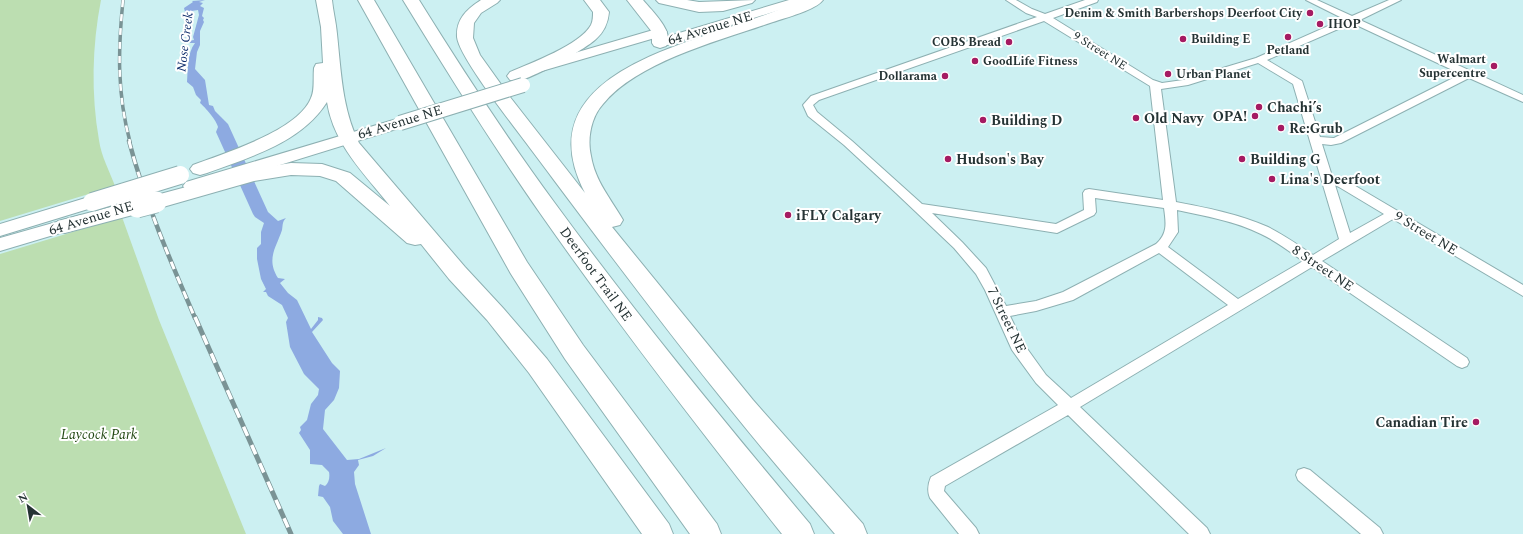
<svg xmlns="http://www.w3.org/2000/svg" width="1523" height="534" viewBox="0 0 1523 534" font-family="Spectral,serif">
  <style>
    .green { fill: #bcdeb1 }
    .water { fill: #8daae1 }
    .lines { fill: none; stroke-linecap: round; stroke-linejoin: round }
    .minor-casing { stroke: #8db0b2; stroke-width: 2 }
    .tertiary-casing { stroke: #8db0b2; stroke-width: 2 }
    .secondary-casing { stroke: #8db0b2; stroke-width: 2 }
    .motorway-casing { stroke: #8db0b2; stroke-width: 2 }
    .minor { fill: #fff; fill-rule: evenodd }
    .tertiary { fill: #fff; fill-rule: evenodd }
    .secondary { fill: #fff; fill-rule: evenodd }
    .motorway { fill: #fff; fill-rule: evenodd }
    .rail-far2-casing { stroke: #7a9395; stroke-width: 3.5 }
    .rail-far1-casing { stroke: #7a9395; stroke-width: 4.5 }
    .rail-casing { stroke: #7a9395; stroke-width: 5 }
    .rail-far2 { stroke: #fff; stroke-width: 2.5; stroke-dasharray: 7; stroke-linecap: butt }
    .rail-far1 { stroke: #fff; stroke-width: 3; stroke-dasharray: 8; stroke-linecap: butt }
    .rail { stroke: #fff; stroke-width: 3.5; stroke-dasharray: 10; stroke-linecap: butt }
    .secondary-bridge-far1-casing { stroke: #8db0b2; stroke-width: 16; stroke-linecap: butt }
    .secondary-bridge-casing { stroke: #8db0b2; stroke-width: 20; stroke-linecap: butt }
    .motorway-bridge-casing { stroke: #8db0b2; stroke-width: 23; stroke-linecap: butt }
    .secondary-bridge-far1 { stroke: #fff; stroke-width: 14 }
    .secondary-bridge { stroke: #fff; stroke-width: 18 }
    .motorway-bridge { stroke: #fff; stroke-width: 21 }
    .poi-dot { fill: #a51b62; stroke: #fff; stroke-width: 1.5 }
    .labels { text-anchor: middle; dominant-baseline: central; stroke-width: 4; stroke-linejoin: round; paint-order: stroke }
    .far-poi-label { font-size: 12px; font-weight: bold; fill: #253334; stroke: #fff; text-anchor: end }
    .far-street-label { font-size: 12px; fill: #253334; stroke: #fff }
    .far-water-label { font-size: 13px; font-style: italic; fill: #0e2d6c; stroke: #fff }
    .street-label { font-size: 14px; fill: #253334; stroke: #fff }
    .poi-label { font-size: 14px; font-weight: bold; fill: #253334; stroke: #fff; text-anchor: start }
    .park-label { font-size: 14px; font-style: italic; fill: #214711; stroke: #fff }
  </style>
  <rect width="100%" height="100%" fill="#ccf0f2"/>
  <!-- green -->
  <g class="green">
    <path d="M0,0H101C92,46 91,94 99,140C101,156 110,172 115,186L0,221Z"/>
    <polygon points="122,217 159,320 246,534 0,534 0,254"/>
  </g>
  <!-- water -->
  <path class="water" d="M205,0L199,2L203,3L200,6L204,8L202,16L204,18L203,20L204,22L200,31V45L197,52L195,69L205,80L209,105L213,106L215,111L228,124L268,212L278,221L286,218C282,222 283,225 282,230C276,248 266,259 278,278L285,279L280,283L288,293L297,300L311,329L318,320V317L322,318L323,320L312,332L332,363L340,371L339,388L334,400L325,410L323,429L347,460L359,459L386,448L373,456L358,460L359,465L354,472L355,484L371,534H343L333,521L330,507L323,497L318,496L319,486L320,484L325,486C329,483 330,477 329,472L322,465L310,464V450L299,433L301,430L300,427L307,420L311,404L318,395L319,389L304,374L290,347L286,322L288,318L282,305L268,296L266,292H263L266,289L261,279L257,259V248L261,244V232L264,223L255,217L253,214L216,132L218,127C217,121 205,107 200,103L201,100L196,95L193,87L187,82C188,70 187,53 195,43H186L183,40L186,37L185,39L187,41L194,40L193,37L199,15L198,10L185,12L184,8L193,2L192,1Z"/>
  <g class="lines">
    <defs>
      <g id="minor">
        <path d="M1006,0H1016L1032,9L1045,14L1085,0H1098L1097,2L1053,18L1153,80L1162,83L1183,80L1256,58L1344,19L1306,0H1317L1352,16L1389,0H1401L1360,20L1523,95V102L1469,78L1341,143L1331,145L1322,144L1332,176L1347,181L1523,285V296L1393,219L1322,261L1467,358L1469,362L1467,366L1462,368L1457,366L1312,267L1080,407L1207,528L1210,534H1189L1068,415L945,486L944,491L976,528L979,534H959L930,498C927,491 928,484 931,477L1058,405L1036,383L1012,350L985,290L976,274L954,248L896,193L844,145L808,116L803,105L811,96L1037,17L1026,13ZM1044,21L1150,86L1163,200L1089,189L1085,190L1083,193L1084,210L1056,224L922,204L852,141L817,112L813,105L819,100ZM1352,23L1461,74L1334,138L1320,137L1302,81L1267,60ZM1258,63L1293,84L1339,239L1313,255C1298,245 1284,235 1268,227C1239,214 1207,208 1176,202L1161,89L1188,85ZM1335,185L1339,187L1384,214L1350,233ZM1095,198L1164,208C1166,223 1168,233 1156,244L1063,292L1036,301L1006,306L986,268L962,242L932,213L1057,233L1094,215L1096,212ZM1177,210C1205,216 1235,221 1261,234C1276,241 1289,251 1303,261L1238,299L1168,247L1178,232ZM1159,253L1228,305L1071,398L1046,375L1023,343L1010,316L1036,311L1073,300Z"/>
        <polygon points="1304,468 1310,470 1380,528 1383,534 1361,534 1298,480 1296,475 1298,470"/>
      </g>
      <polygon id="tertiary" points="789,0 807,0 805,2 664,46 656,46 654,43 656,40"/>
      <g id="secondary">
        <polygon points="660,28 665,29 667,32 665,35 535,73 530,72 528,69 530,66"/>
        <polygon points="400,118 406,120 408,123 406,126 192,192 186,190 183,186 186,182"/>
        <polygon points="92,196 98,198 101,202 98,206 0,236 0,224"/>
        <polygon points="81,215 87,217 90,221 87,225 0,251 0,238"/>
      </g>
      <g id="motorway">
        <path d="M316,0H332C333,11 336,22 337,34C341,71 342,109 359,143L465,267L503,308L547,359L669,524L673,534H642L529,373L487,320L449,279L421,244L415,245L407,243L336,181L320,176L291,175L254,181L156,209L149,207L146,202L149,197L253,169L291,163L322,164L350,173L390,206C364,173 334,145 327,102C301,143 250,157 207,173L200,175L193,173L190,169L193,165C224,153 298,131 311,98C315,90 313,78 314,68L316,64L323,63L321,27Z"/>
        <polygon points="358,0 374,0 527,262 583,345 717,524 721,534 690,534 565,359 511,274"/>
        <path d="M403,0H419C462,69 506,137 554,202C635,313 722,419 810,524L814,534H782C699,429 617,323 540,213C492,144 447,72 403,0Z"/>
        <path d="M481,0H500L497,3L481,13L474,23L473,38L480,55L510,97L585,193C535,97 633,60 706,35C738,24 771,14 802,0H823C816,10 785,18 773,22C722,40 638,61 603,104C591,117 587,139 591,156C595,181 611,199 623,220L620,225L612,227L753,400L863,524L867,534H835C801,494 767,455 735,415C665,329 599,240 533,152C518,131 459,58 457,37C456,19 467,9 481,0Z"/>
        <path d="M584,0H600L609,12C608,23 604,32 596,39C586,49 528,81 516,81C514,81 512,80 510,80L507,76L510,72C531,63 580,45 591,25C593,21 593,16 593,12Z"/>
        <path d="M627,0H643C652,11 675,32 666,46L660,48L654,46L652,43V32Z"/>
        <polygon points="656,0 687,0 699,2 755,0 752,3 723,11 699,12 659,3"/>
        <polygon points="137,200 144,202 147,207 144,212 65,233 58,231 55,226 58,221"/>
      </g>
    </defs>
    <!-- minor casing -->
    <use href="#minor" class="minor-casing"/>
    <!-- tertiary casing -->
    <use href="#tertiary" class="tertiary-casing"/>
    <!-- secondary casing -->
    <use href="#secondary" class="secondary-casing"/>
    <!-- motorway casing -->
    <use href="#motorway" class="motorway-casing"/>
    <!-- minor -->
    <use href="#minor" class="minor"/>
    <!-- tertiary -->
    <use href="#tertiary" class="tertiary"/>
    <!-- secondary -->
    <use href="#secondary" class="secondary"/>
    <!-- motorway -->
    <use href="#motorway" class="motorway"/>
    <defs>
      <path id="rail-far2" d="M123,0C118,50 117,93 130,142"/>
      <path id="rail-far1" d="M129,141C145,202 170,260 195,318"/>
      <polyline id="rail" points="195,317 291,534"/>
    </defs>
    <!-- rail-far2 casing -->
    <use href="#rail-far2" class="rail-far2-casing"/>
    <!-- rail-far1 casing -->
    <use href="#rail-far1" class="rail-far1-casing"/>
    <!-- rail casing -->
    <use href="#rail" class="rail-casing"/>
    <!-- rail-far2 -->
    <use href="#rail-far2" class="rail-far2"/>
    <!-- rail-far1 -->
    <use href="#rail-far1" class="rail-far1"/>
    <!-- rail -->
    <use href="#rail" class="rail"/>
    <defs>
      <polyline id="secondary-bridge-far1" points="400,123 523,85"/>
      <polyline id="secondary-bridge" points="92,202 180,175"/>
      <polyline id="motorway-bridge" points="137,207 156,202"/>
    </defs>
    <!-- secondary-bridge-far1 casing -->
    <use href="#secondary-bridge-far1" class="secondary-bridge-far1-casing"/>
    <!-- secondary-bridge casing -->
    <use href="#secondary-bridge" class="secondary-bridge-casing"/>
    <!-- motorway-bridge casing -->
    <use href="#motorway-bridge" class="motorway-bridge-casing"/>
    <!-- secondary-bridge-far1 -->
    <use href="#secondary-bridge-far1" class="secondary-bridge-far1"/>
    <!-- secondary-bridge -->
    <use href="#secondary-bridge" class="secondary-bridge"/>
    <!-- motorway-bridge -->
    <use href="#motorway-bridge" class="motorway-bridge"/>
  </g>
  <!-- markers -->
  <g class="poi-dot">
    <circle cx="1310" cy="13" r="4"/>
    <circle cx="1320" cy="24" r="4"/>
    <circle cx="1288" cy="37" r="4"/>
    <circle cx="1183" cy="39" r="4"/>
    <circle cx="1009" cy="42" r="4"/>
    <circle cx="975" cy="61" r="4"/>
    <circle cx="1494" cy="66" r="4"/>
    <circle cx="1168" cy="74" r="4"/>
    <circle cx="945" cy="76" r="4"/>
    <circle cx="1259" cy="107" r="4"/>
    <circle cx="1255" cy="116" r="4"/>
    <circle cx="1136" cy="118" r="4"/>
    <circle cx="983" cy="120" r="4"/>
    <circle cx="1281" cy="128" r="4"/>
    <circle cx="948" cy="159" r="4"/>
    <circle cx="1242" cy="159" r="4"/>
    <circle cx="1272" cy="179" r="4"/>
    <circle cx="788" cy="215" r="4"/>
    <circle cx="1476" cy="422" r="4"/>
  </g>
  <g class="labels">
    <!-- far-poi labels -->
    <g class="far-poi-label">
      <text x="1302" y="13">Denim &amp; Smith Barbershops Deerfoot City</text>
      <text x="1328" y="24" text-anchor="start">IHOP</text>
      <text x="1191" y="39" text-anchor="start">Building E</text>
      <text x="1001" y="42">COBS Bread</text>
      <text x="1288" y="50" text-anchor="middle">Petland</text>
      <text x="1486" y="59">Walmart<tspan x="1486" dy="14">Supercentre</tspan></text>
      <text x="983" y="61" text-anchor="start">GoodLife Fitness</text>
      <text x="1176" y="74" text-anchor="start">Urban Planet</text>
      <text x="937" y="76">Dollarama</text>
    </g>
    <!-- far-street labels -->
    <g class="far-street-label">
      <text transform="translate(1100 51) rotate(32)">9 Street NE</text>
    </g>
    <!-- far-water labels -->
    <g class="far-water-label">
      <text transform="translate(185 42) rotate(-83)">Nose Creek</text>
    </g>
    <!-- street labels -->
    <g class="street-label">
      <text transform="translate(710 28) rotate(-17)">64 Avenue NE</text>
      <text transform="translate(400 122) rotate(-17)">64 Avenue NE</text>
      <text transform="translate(91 218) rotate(-17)">64 Avenue NE</text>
      <text transform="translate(1426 233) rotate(31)">9 Street NE</text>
      <text transform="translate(1323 268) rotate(34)">8 Street NE</text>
      <text transform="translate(596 274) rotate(54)">Deerfoot Trail NE</text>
      <text transform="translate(1007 320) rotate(64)">7 Street NE</text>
    </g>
    <!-- poi labels -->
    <g class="poi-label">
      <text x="1267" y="107">Chachi’s</text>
      <text x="1247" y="116" text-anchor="end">OPA!</text>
      <text x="1144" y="118">Old Navy</text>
      <text x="991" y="120">Building D</text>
      <text x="1289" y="128">Re:Grub</text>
      <text x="956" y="159">Hudson's Bay</text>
      <text x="1250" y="159">Building G</text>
      <text x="1280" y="179">Lina's Deerfoot</text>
      <text x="796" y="215">iFLY Calgary</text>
      <text x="1468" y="422" text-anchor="end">Canadian Tire</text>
    </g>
    <!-- park labels -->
    <g class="park-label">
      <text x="99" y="434">Laycock Park</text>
    </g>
  </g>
  <!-- north arrow -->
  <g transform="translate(28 506) rotate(329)" stroke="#ffffff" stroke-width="3" paint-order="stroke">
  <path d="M0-3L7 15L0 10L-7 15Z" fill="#253334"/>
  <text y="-6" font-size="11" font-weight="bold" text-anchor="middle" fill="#253334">N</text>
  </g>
</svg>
